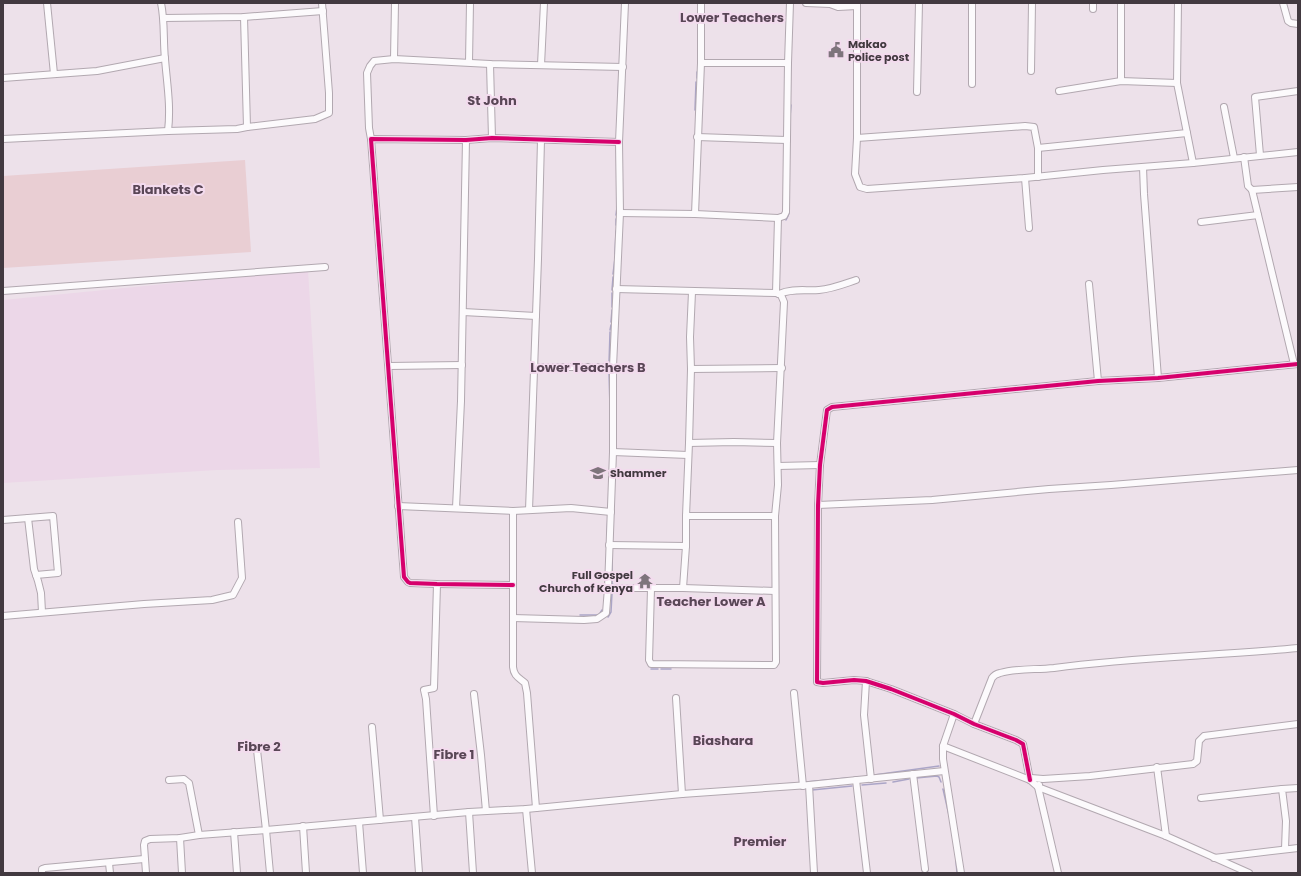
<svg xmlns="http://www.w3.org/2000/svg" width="1301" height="876" viewBox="0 0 1301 876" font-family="Poppins,sans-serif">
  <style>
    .built { fill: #ecd7e8 }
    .green { fill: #e9ced3 }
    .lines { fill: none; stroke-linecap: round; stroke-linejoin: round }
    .stream { stroke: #aba5c7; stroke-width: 1.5 }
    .street-casing { stroke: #b2a8b0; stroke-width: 8 }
    .street { stroke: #fcfafc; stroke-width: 6 }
    .cycleway-casing { stroke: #f3dbee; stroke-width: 6 }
    .cycleway { stroke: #d6006c; stroke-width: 4 }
    .labels { text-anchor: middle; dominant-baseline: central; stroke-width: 4; stroke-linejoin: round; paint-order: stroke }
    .poi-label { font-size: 11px; font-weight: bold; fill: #423940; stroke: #f3dbee; text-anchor: start }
    .quarter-label { font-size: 13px; font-weight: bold; fill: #594656; stroke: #f3dbee }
  </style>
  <rect width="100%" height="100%" fill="#ede1ea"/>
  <!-- built -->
  <polygon class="built" points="308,270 320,468 217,470 3,483 3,300"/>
  <!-- green -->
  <polygon class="green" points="245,160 251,252 3,268 3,176"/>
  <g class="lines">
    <!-- stream -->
    <g class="stream">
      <polyline points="697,78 697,72"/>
      <polyline points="618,103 619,71"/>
      <polyline points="695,110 696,82"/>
      <polyline points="790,117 791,105"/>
      <polyline points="617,204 617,195"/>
      <polyline points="616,215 617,207"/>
      <polyline points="786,220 788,216 789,213"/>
      <polyline points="616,225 616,219"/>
      <polyline points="615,254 616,231"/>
      <polyline points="613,274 615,258"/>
      <polyline points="612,290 613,277"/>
      <polyline points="612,307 612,293"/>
      <polyline points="611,322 612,310"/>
      <polyline points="610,330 611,325"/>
      <polyline points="609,364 610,332"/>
      <polyline points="609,372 610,408"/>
      <polyline points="610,449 610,444"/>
      <polyline points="607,536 608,514"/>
      <polyline points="612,552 612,584 614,585"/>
      <polyline points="580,615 599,615 602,610"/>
      <polyline points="608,617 611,612 612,593"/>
      <polyline points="651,669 658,669"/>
      <polyline points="661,669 671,669"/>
      <polyline points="874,775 939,766"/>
      <polyline points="916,778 937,776 939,777 941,782"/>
      <polyline points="806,782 847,778"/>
      <polyline points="893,782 909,779"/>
      <polyline points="783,784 800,783"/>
      <polyline points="862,785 886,783"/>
      <polyline points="943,789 949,815"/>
      <polyline points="812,790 852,786"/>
      <polyline points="956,861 957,873"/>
    </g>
    <defs>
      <g id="street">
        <polyline points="47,3 54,74"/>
        <path d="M161,3C165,22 163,40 165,59C167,84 171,106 168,131"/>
        <polyline points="806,3 830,4 838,7 857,6"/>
        <polyline points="857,3 857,138 855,174 860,187 867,189 1025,178 1103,170 1193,163 1298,152"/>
        <polyline points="1093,3 1093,9"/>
        <polyline points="1121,3 1121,81"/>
        <polyline points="1178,3 1177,83 1193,163"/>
        <polyline points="1283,3 1288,21 1291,23 1298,24"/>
        <polyline points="244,17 247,127"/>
        <polyline points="164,18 244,17 323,11"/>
        <polyline points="394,59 395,3"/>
        <polyline points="469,62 470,3"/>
        <polyline points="701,63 788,63"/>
        <polyline points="490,64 492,138"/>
        <polyline points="541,65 544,3"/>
        <polyline points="1031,71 1032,3"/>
        <polyline points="3,78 97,71 165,58"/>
        <polyline points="972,84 972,3"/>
        <polyline points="1059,91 1121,81 1177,83"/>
        <polyline points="917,92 919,3"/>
        <polyline points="1224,107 1234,158"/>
        <polyline points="697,137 787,140"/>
        <polyline points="857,138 1025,126 1034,127 1038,148 1038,177"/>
        <polyline points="3,139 168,131 237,129 247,127 315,119 329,113 329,93 322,3"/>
        <polyline points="371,139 369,128 367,73 370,66 374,61 394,59 490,64 623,67"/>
        <polyline points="1038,148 1187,133"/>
        <polyline points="1260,155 1255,97 1298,91"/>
        <polyline points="1244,157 1248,186 1252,190 1298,187"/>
        <polyline points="1143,167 1144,194 1158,378"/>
        <polyline points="1025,178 1029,228"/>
        <polyline points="1252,190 1294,364"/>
        <polyline points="620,213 695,214 778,218 784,216 786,212 788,63 790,3"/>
        <polyline points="695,214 701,63 701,3"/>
        <polyline points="1201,222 1258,215"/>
        <polyline points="1089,284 1098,381"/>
        <polyline points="616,289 776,293 781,295 784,302 777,443 778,485 775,516 776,662 774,665 770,665 651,664 649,660 651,589"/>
        <polyline points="3,291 325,267"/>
        <polyline points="776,293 778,218"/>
        <path d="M779,294C792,288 806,291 819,290C832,289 844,284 856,280"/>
        <polyline points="463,312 536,316"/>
        <polyline points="389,366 462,365"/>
        <polyline points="534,367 613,367"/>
        <polyline points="691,369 782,368"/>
        <polyline points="689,443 734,442 777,443"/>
        <polyline points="613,452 688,455"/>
        <polyline points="778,466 820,465"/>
        <polyline points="818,505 932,500 1049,489 1111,485 1298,470"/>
        <polyline points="398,506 513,511 571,508 611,512"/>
        <polyline points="456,508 461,401 466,140"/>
        <polyline points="529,510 538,259 541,140"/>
        <path d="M513,511V667C514,676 518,677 525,683L527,693L536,808"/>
        <polyline points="686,516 775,516"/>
        <polyline points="28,518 34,569 38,581 41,593 42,612"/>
        <polyline points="3,520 53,516 58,573 36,575"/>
        <polyline points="609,545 686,546"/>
        <polyline points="513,585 437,584 410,583 408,582 404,577 371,139 466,140 492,138 619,142"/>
        <polyline points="608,588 683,588 775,591"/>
        <polyline points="683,588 686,546 686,516 689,443 691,369 690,337 692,292"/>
        <polyline points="3,616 144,604 212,600 233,595 242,578 238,522"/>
        <polyline points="513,618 584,620 597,619 606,613 608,588 613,452 613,367 620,213 619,142 625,3"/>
        <polyline points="866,681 864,715 871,779"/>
        <polyline points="794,693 803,786"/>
        <polyline points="474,694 481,755 486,811"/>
        <polyline points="676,698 682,794"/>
        <polyline points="954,714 943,746 943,759 961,873"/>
        <path d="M974,724L992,678C994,675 996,674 1000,673C1017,668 1036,670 1054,668C1135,657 1217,656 1298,648"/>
        <polyline points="372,727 380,820"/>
        <polyline points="943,746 1030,780 1038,787 1166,836 1249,873"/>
        <polyline points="1157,767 1166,836"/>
        <polyline points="913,774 925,869"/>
        <polyline points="1031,778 1043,779 1090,776 1193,764 1197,761 1199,741 1204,736 1298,724"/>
        <polyline points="169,780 184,779 189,783 199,835"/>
        <polyline points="856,780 867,873"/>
        <polyline points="1030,780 1023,744 1016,740 974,724 954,714 891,689 866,681 854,680 823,683 817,682 818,505 820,465 827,410 832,407 1098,381 1158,378 1298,364"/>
        <polyline points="809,785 814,873"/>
        <polyline points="1039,785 1038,787 1058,873"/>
        <polyline points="1201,798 1282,789"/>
        <polyline points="526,809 532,873"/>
        <polyline points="469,812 473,873"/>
        <polyline points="434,816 426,699 424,690 434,688 437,584"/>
        <polyline points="415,817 419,873"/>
        <polyline points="359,822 363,873"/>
        <polyline points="303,826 306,873"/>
        <polyline points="234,832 237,873"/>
        <polyline points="180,838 182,873"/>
        <polyline points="1285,849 1286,821 1282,789 1298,788"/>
        <polyline points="1214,858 1298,848"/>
        <polyline points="109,863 110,873"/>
        <polyline points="42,873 42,869 45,868 144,859"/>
        <polyline points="146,873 144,845 145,841 150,839 180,838 199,835 266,830 257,750"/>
        <polyline points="270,873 266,830 469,812 526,809 682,794 809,785 944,771"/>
      </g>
    </defs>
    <!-- street casing -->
    <use href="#street" class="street-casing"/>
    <!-- street -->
    <use href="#street" class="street"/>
    <defs>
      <g id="cycleway">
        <polyline points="513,585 437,584 410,583 408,582 404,577 371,139 466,140 492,138 619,142"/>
        <polyline points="1030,780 1023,744 1016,740 974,724 954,714 891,689 866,681 854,680 823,683 817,682 818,505 820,465 827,410 832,407 1098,381 1158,378 1298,364"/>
      </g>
    </defs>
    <!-- cycleway casing -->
    <use href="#cycleway" class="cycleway-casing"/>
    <!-- cycleway -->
    <use href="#cycleway" class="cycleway"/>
  </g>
  <!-- icons -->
  <defs>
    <symbol id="civic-bare" viewBox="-9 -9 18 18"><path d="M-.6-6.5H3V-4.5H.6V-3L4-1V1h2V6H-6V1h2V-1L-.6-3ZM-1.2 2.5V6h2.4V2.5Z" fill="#7e747c" stroke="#f3dbee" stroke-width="2.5" paint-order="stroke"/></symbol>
    <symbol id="school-bare" viewBox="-9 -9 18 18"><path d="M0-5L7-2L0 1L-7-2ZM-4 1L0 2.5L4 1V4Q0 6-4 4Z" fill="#7e747c" stroke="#f3dbee" stroke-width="2.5" paint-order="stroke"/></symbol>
    <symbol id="temple-bare" viewBox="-9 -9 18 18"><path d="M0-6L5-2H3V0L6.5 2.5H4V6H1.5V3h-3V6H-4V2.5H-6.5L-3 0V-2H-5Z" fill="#7e747c" stroke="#f3dbee" stroke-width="2.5" paint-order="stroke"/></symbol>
  </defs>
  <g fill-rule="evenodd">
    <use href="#civic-bare" x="825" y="39" width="22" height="22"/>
    <use href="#school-bare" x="587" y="462" width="22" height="22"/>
    <use href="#temple-bare" x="634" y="570" width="22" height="22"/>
  </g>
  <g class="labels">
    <!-- poi labels -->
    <g class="poi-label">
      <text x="848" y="44">Makao<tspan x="848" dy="13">Police post</tspan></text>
      <text x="610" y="473">Shammer</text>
      <text x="633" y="575" text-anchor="end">Full Gospel<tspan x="633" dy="13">Church of Kenya</tspan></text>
    </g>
    <!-- quarter labels -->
    <g class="quarter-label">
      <text x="732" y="17">Lower Teachers</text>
      <text x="492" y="100">St John</text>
      <text x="168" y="189">Blankets C</text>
      <text x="588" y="367">Lower Teachers B</text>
      <text x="711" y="601">Teacher Lower A</text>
      <text x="723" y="740">Biashara</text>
      <text x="259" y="746">Fibre 2</text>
      <text x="454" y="754">Fibre 1</text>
      <text x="760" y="841">Premier</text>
    </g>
  </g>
  <!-- border -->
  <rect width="1301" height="876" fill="none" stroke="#423940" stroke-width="8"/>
</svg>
